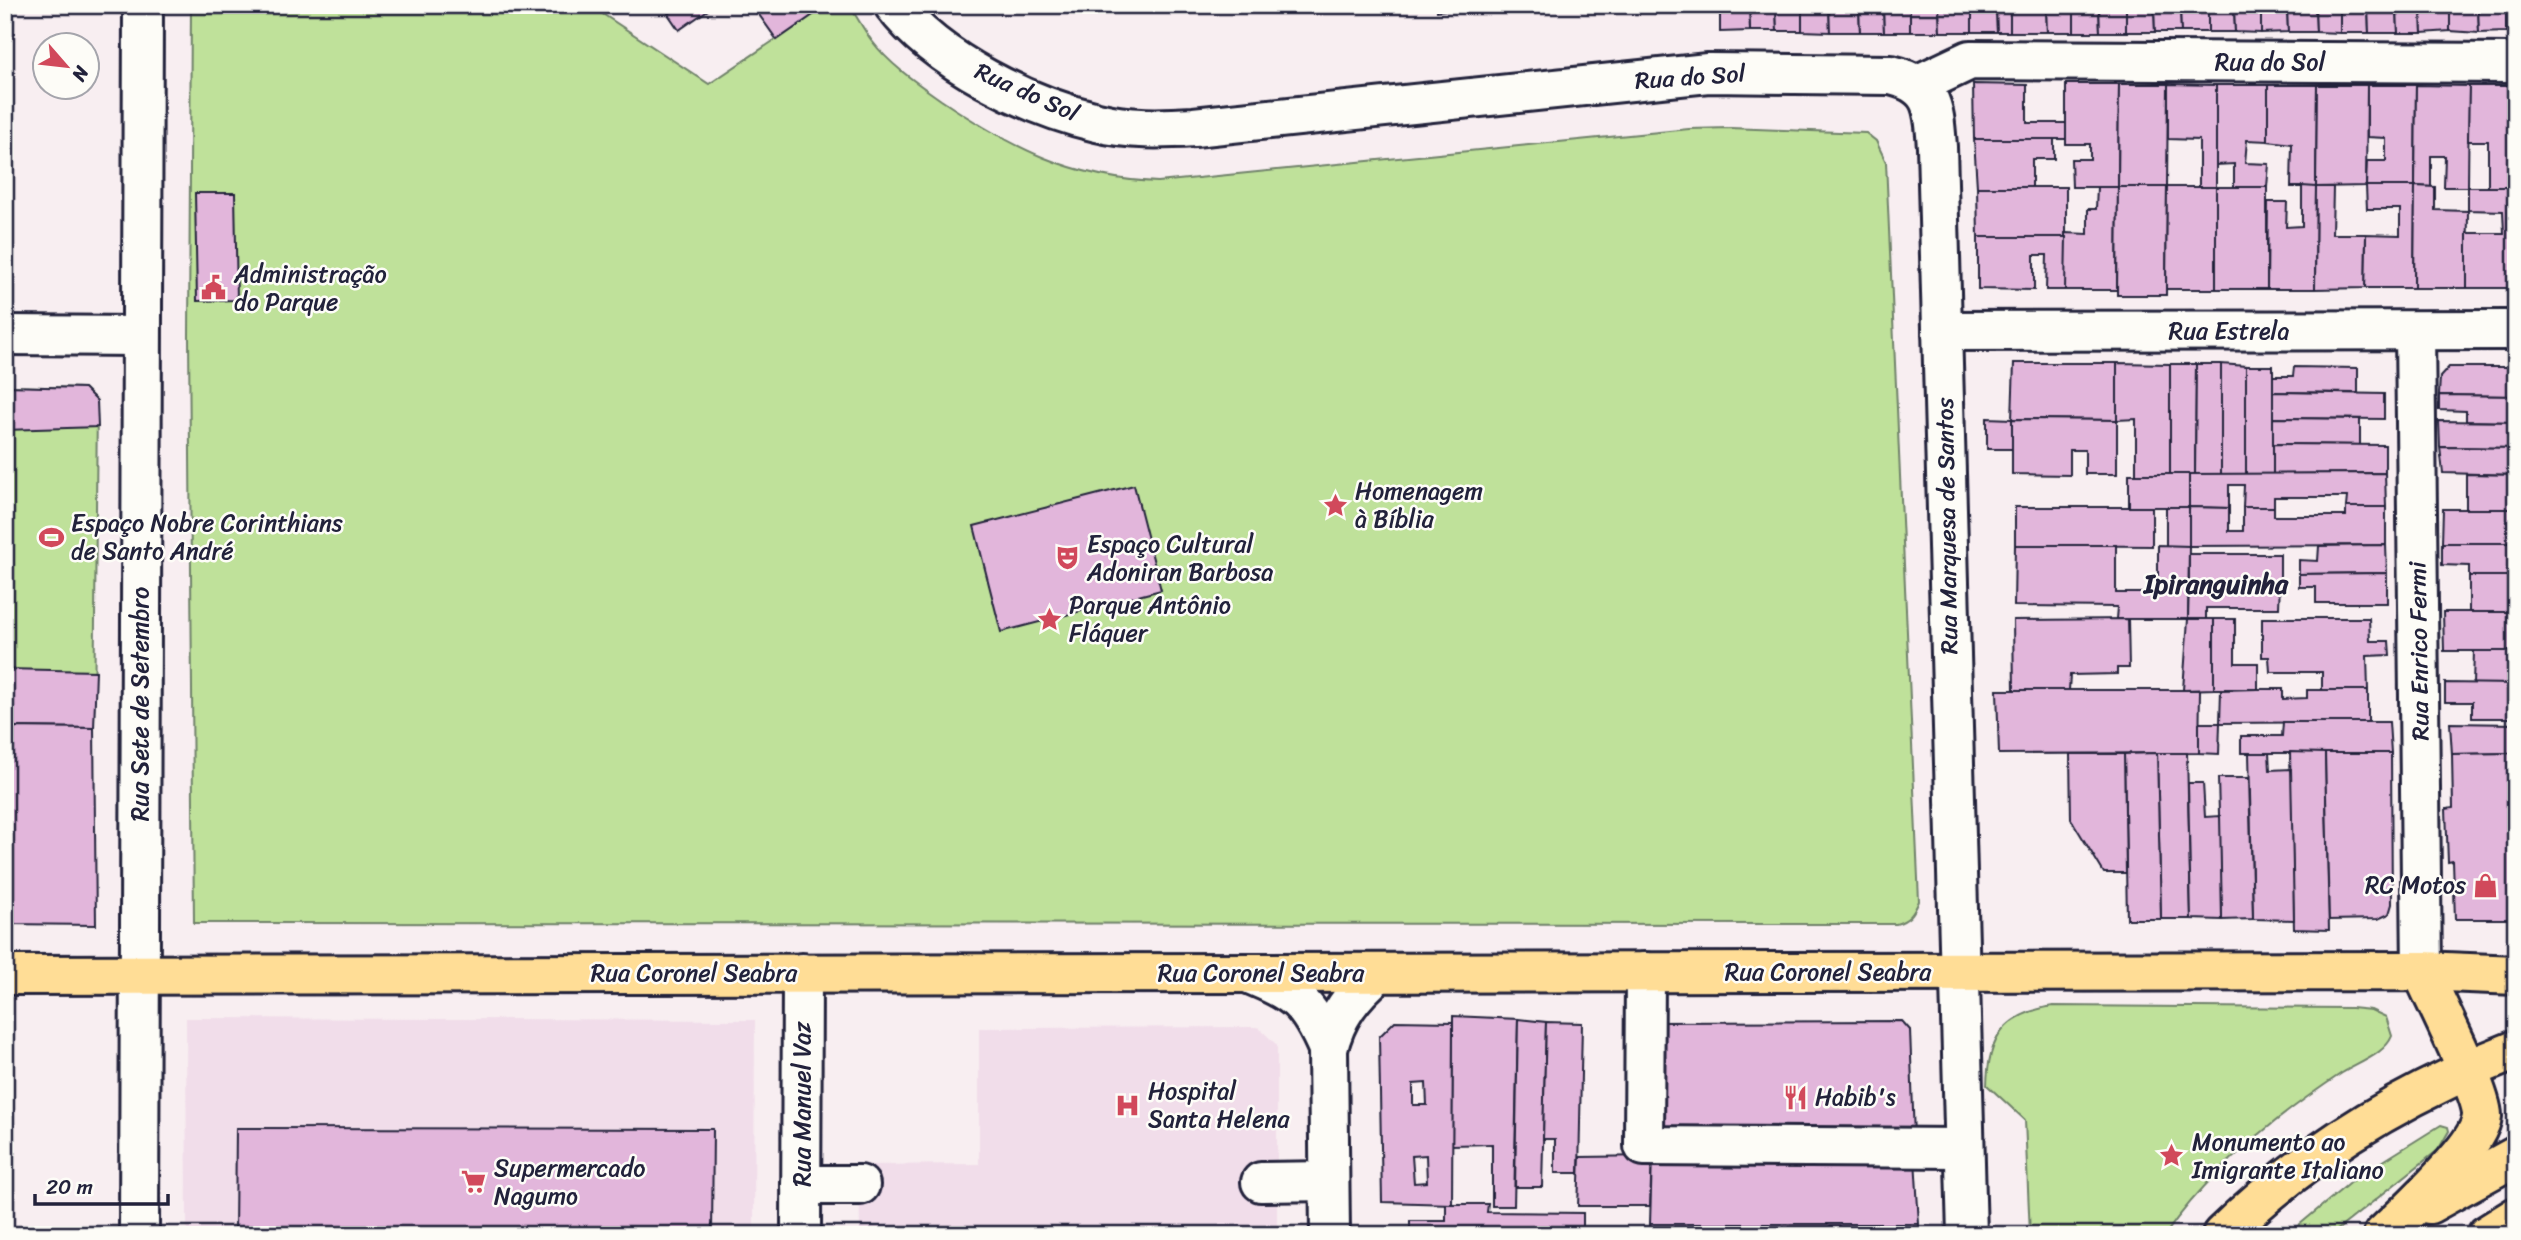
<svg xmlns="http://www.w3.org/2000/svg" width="2521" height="1240" viewBox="0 0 2521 1240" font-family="Sriracha,sans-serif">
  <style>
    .built { fill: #f1ddea }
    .green { fill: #bfe19a; stroke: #70826a; stroke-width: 2 }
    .building { fill: #e2b6db; stroke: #22223b; stroke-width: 2; fill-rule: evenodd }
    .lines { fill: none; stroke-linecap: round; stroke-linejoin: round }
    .minor-casing { stroke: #22223b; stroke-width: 44 }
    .major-casing { stroke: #22223b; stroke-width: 44 }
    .highway-casing { stroke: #22223b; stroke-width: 44 }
    .minor { stroke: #fdfcf7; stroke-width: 38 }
    .major { stroke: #ffdd96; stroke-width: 38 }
    .highway { stroke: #ffdd96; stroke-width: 38 }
    .labels { text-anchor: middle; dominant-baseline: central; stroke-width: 5; stroke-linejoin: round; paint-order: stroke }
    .street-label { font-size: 24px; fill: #22223b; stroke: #fdfcf7 }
    .poi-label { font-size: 24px; fill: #22223b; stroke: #fdfcf7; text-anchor: start }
    .neighbourhood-label { font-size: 26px; font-weight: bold; fill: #22223b; stroke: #fdfcf7 }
  </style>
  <rect width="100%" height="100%" fill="#f8eef1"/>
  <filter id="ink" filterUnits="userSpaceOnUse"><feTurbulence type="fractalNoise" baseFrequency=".0143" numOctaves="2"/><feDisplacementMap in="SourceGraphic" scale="14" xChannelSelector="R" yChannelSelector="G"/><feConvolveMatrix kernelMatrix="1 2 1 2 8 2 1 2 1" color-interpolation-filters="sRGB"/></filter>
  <g filter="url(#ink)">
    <!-- built -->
    <g class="built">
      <polygon points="186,1018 755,1020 754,1235 187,1235"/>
      <polygon points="1258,1027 1277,1045 1277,1235 860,1235 859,1165 979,1164 979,1028"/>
    </g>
    <!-- green -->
    <g class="green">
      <path d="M191,5H589L709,84L827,5H849C857,17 864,30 872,41C890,65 917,83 941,100C1011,147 1072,179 1158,182L1689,129L1730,128L1866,133L1876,141L1886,162L1919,901C1913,915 1909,920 1896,924L194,923L189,336Z"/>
      <polygon points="5,386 84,388 97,401 94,728 5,727"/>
      <path d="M2053,1006L2351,1008L2371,1010L2386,1017L2392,1036C2385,1054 2358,1063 2342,1073C2277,1116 2210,1170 2165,1235H2030L2025,1120L1987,1085C1988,1037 2005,1014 2053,1006Z"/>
      <polygon points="2441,1125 2448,1127 2449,1131 2438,1150 2331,1235 2287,1235 2353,1180"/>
    </g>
    <!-- building -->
    <g class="building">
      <polygon points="680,5 715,5 679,30 668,14"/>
      <polygon points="752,5 822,5 823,8 777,40"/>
      <polygon points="1437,5 1494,5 1437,11"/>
      <rect x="1720" y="5" width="29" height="3"/>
      <polygon points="1749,5 1776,5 1777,31 1750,31"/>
      <polygon points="1776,5 1802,5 1802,31 1777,31"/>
      <polygon points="1802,5 1829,5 1830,32 1802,31"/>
      <polygon points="1829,5 1859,5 1860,32 1830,32"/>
      <polygon points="1859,5 1883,5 1884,32 1860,32"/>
      <polygon points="1883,5 1910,5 1910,32 1884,32"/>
      <polygon points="1910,5 1939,5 1940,32 1910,32"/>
      <polygon points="1939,5 1972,5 1972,32 1940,32"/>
      <polygon points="1972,5 1996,5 1997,32 1972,32"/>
      <polygon points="1996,5 2010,5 2010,32 1997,32"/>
      <polygon points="2010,5 2046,5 2047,32 2010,32"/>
      <polygon points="2046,5 2074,5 2074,32 2047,32"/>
      <polygon points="2074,5 2099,5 2100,32 2074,32"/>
      <polygon points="2099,5 2126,5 2126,32 2100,32"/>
      <polygon points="2126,5 2154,5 2155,32 2126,32"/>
      <polygon points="2154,5 2180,5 2181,32 2155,32"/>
      <polygon points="2180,5 2208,5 2208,32 2181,32"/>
      <polygon points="2208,5 2234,5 2235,32 2208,32"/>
      <polygon points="2234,5 2261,5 2261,33 2235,32"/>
      <polygon points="2261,5 2287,5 2288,32 2261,33"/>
      <polygon points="2287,5 2315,5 2316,32 2288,32"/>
      <polygon points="2315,5 2340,5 2340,33 2316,32"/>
      <polygon points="2340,5 2368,5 2369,33 2340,33"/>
      <polygon points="2368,5 2397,5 2398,33 2369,33"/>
      <polygon points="2397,5 2421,5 2422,33 2398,33"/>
      <polygon points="2421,5 2450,5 2450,31 2422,33"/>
      <polygon points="2450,5 2478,5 2479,33 2450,31"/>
      <polygon points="2478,5 2506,5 2506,32 2479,33"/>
      <polygon points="2506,5 2516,5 2516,33 2506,32"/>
      <polygon points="1720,8 1749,8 1750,31 1720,32"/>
      <polygon points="1973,84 2027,85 2027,123 2067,123 2066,139 1974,139"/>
      <polygon points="2066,84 2119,84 2118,187 2072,187 2071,159 2090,159 2090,144 2066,144"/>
      <polygon points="2119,84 2168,84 2167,187 2118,187"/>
      <polygon points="2168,84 2216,85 2216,187 2199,187 2199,140 2168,139"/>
      <polygon points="2216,85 2268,85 2268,141 2247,140 2245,163 2269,164 2267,187 2234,187 2234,164 2216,165"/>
      <polygon points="2268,85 2317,85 2316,187 2291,187 2292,144 2268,141"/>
      <polygon points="2317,85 2367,85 2366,186 2316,187"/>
      <polygon points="2367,85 2416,85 2415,186 2366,186 2367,161 2386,161 2386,138 2367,137"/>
      <polygon points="2416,85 2469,86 2468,187 2444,187 2445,156 2431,156 2431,187 2415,186"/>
      <polygon points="2469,86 2516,86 2516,187 2488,187 2488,141 2468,141"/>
      <polygon points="1974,139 2054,139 2054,159 2032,159 2032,187 1977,187"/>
      <polygon points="2302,186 2316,187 2315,289 2267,289 2268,202 2287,202 2286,227 2302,226"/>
      <polygon points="2366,186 2415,186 2414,288 2365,288 2366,234 2400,235 2400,209 2367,209"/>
      <polygon points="2415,186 2435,187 2435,210 2468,211 2467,288 2414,288"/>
      <polygon points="1977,187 2066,187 2066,237 1978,237"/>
      <polygon points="2097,187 2118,187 2117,290 2065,290 2065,233 2088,234 2088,209 2096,209"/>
      <polygon points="2118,187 2167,187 2166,295 2117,295"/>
      <polygon points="2167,187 2216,187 2216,289 2166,289"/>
      <rect x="2216" y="187" width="51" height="102"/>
      <polygon points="2316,187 2333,187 2332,234 2366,234 2365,288 2315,289"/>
      <polygon points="2468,187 2516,187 2516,288 2467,288 2467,233 2504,233 2503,211 2468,210"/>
      <polygon points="195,193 235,193 237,300 197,301"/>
      <polygon points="1978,237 2066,237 2065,290 2046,290 2047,255 2034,255 2034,290 1978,289"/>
      <polygon points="2014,363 2117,363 2117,420 2012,419"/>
      <polygon points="2117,363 2170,364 2170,474 2136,475 2136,419 2117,420"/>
      <polygon points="2170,364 2196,364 2195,475 2170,474"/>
      <polygon points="2196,364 2221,364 2221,474 2195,475"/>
      <polygon points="2221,364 2246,366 2246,474 2221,474"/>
      <rect x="2246" y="366" width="27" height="108"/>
      <polygon points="2294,367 2358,368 2358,393 2273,392 2273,376 2293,376"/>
      <polygon points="2449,367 2516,367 2516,396 2439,395 2440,377"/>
      <polygon points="5,386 84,388 97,401 98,427 5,430"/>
      <polygon points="2273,392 2384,394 2384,419 2273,418"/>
      <polygon points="2439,395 2516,396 2516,422 2466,421 2466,411 2439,410"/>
      <polygon points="1987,418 2012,419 2012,449 1987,449"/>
      <polygon points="2273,418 2360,419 2360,445 2273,444"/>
      <polygon points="2012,419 2117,420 2117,474 2085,474 2085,450 2070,450 2070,475 2012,474"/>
      <polygon points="2439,421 2516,422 2516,448 2440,447"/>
      <polygon points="2273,444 2385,445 2385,473 2273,474"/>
      <polygon points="2440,447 2516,448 2516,475 2443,473"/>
      <polygon points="2385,473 2386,507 2346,507 2347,497 2274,497 2274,507 2243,507 2244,485 2229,485 2229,508 2189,507 2189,474"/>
      <rect x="2129" y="474" width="60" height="33"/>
      <polygon points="2466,474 2516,475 2516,509 2466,509"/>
      <polygon points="1134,485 1161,590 1001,632 974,526"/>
      <polygon points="2015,507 2152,507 2152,546 2015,545"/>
      <rect x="2166" y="507" width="23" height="39"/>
      <polygon points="2189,507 2229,508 2229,531 2243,531 2243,507 2274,507 2274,516 2346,516 2346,507 2386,507 2386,545 2189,546"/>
      <polygon points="2443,509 2516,509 2516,543 2442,543"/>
      <polygon points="2442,543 2516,543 2516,576 2469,576 2469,566 2442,565"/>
      <polygon points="2015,545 2116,545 2116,593 2158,593 2158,545 2189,546 2188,619 2116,619 2117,607 2014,606"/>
      <polygon points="2386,545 2387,573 2299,574 2299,560 2318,561 2319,546"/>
      <rect x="2189" y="554" width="91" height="28"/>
      <polygon points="2387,573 2387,603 2316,603 2316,587 2299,587 2299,574"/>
      <rect x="2469" y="576" width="47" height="36"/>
      <polygon points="2189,582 2280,582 2279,608 2206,608 2206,619 2188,619"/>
      <polygon points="2443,612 2516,612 2516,651 2444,651"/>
      <polygon points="2262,618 2369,618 2370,641 2389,641 2390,655 2367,656 2368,690 2322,690 2322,672 2270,672 2269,657 2262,657"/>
      <polygon points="2128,619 2129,668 2117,668 2117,674 2070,675 2069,690 2014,690 2013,620"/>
      <polygon points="2188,619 2214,619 2214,689 2183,690"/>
      <polygon points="2214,619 2235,619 2235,663 2258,663 2258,689 2214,689"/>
      <polygon points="2474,651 2516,651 2516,684 2473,684"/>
      <polygon points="5,669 96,671 94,728 5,727"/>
      <polygon points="2445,683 2516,684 2516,718 2472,718 2472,702 2445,702"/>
      <polygon points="2258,689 2283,689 2283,699 2307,698 2307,690 2368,690 2368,722 2220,723 2221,690"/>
      <polygon points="1997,690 2200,690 2199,753 1999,754"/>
      <polygon points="2283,722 2389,722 2391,753 2241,753 2241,736 2282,736"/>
      <polygon points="2199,723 2220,723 2219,754 2199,753"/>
      <polygon points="2450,723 2516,724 2516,753 2452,754"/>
      <polygon points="5,727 94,728 96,925 5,924"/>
      <polygon points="2290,752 2325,753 2329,930 2294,929"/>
      <polygon points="2157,753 2187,753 2191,919 2161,919"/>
      <polygon points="2157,753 2161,919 2127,919 2124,754"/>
      <polygon points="2249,753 2269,753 2270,770 2291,769 2294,920 2253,919"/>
      <polygon points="2325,753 2391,753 2392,904 2389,914 2378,919 2329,920"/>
      <polygon points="2513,753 2516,919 2455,919 2453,861 2448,862 2446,809 2453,808 2452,754"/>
      <polygon points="2513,753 2516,753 2516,831"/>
      <polygon points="2070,754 2124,754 2126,873 2104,873 2071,819"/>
      <polygon points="2218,778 2249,778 2253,919 2222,920"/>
      <polygon points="2188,783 2203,783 2205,817 2220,816 2222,920 2191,919"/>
      <polygon points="1453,1016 1518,1019 1514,1206 1492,1206 1492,1144 1452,1145"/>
      <polygon points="1518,1019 1546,1022 1542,1187 1515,1187"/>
      <path d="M1395,1021L1453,1022L1452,1204L1382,1202L1379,1037ZM1426,1083L1427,1105H1413V1084ZM1426,1155L1427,1182L1414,1183L1412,1156Z"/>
      <polygon points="1902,1021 1910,1030 1914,1137 1654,1135 1657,1022"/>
      <polygon points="1546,1022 1582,1023 1579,1173 1555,1173 1555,1139 1543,1139"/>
      <polygon points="236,1128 713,1129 712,1235 235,1235"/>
      <polygon points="1652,1156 1650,1206 1578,1206 1580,1157"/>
      <polygon points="1652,1156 1915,1159 1919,1224 1650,1224"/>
      <polygon points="1446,1204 1488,1204 1487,1212 1583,1213 1583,1235 1410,1235 1410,1221 1446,1221"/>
      <rect x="1650" y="1224" width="269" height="11"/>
    </g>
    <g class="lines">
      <defs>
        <g id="minor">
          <path d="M894,5C937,62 1029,106 1097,122C1129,130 1162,129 1194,127L1708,73L1891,75C1934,85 1934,108 1937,147L1967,1235"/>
          <polyline points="1919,84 1970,60 2516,63"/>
          <polyline points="1942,331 2516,330"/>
          <polyline points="2415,331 2422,971"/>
          <polyline points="5,335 141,336"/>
          <polyline points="1645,972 1644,1146 1964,1148"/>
          <path d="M1247,973C1295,993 1307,1000 1328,1049"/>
          <polyline points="1261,1182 1329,1181"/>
          <polyline points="801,1185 860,1185"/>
          <polyline points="139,1235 143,5"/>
          <polyline points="801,1235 802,973"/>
          <path d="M1330,1235L1328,1049C1336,1016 1352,995 1378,973"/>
        </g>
        <polyline id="major" points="5,975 2422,971 2516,975"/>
        <g id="highway">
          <polyline points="2429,1204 2516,1156"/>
          <path d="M2222,1235C2305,1153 2407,1092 2516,1050"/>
          <path d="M2383,1235C2406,1213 2480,1145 2482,1116C2483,1094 2433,997 2422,971"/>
          <polyline points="2487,1235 2516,1217"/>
        </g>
      </defs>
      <!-- minor casing -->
      <use href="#minor" class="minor-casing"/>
      <!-- major casing -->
      <use href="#major" class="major-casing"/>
      <!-- highway casing -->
      <use href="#highway" class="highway-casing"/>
      <!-- minor -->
      <use href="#minor" class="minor"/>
      <!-- major -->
      <use href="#major" class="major"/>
      <!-- highway -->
      <use href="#highway" class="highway"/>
    </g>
  </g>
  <!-- icons -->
  <defs>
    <symbol id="civic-bare" viewBox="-9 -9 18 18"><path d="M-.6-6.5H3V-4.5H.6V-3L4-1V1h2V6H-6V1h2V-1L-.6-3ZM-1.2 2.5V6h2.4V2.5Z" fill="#d1495b" stroke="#fdfcf7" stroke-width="2.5" paint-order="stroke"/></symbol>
    <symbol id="sight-bare" viewBox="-9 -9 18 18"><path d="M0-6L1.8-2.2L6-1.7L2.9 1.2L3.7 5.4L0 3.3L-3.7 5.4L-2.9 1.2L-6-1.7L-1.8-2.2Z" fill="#d1495b" stroke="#fdfcf7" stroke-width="2.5" paint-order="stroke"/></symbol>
    <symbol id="stadium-bare" viewBox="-9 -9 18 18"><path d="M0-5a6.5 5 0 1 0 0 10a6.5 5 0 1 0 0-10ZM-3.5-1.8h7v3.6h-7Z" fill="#d1495b" stroke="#fdfcf7" stroke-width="2.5" paint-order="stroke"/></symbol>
    <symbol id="theatre-bare" viewBox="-9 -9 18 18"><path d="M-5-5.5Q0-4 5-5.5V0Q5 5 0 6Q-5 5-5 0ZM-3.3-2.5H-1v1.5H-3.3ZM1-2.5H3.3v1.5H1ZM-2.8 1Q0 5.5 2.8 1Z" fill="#d1495b" stroke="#fdfcf7" stroke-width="2.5" paint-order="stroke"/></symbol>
    <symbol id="shop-bare" viewBox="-9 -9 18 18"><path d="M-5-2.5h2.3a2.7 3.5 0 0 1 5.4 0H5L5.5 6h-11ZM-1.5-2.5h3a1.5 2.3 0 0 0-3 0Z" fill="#d1495b" stroke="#fdfcf7" stroke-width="2.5" paint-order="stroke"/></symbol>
    <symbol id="restaurant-bare" viewBox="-9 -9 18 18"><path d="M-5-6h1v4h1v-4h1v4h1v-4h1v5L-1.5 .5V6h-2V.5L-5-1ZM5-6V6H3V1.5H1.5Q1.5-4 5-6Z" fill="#d1495b" stroke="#fdfcf7" stroke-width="2.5" paint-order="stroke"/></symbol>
    <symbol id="hospital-bare" viewBox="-9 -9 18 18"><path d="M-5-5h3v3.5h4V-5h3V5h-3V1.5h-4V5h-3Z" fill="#d1495b" stroke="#fdfcf7" stroke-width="2.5" paint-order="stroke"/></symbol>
    <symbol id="supermarket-bare" viewBox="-9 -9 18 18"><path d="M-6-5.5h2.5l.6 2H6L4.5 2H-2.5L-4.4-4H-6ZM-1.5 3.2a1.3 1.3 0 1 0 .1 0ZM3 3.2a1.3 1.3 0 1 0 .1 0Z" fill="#d1495b" stroke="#fdfcf7" stroke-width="2.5" paint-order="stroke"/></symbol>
  </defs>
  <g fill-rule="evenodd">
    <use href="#civic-bare" x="196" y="270" width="35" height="35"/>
    <use href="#sight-bare" x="1318" y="488" width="35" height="35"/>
    <use href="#stadium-bare" x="34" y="520" width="35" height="35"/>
    <use href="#theatre-bare" x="1050" y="540" width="35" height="35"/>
    <use href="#sight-bare" x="1032" y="602" width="35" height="35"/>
    <use href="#shop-bare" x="2468" y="868" width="35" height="35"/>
    <use href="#restaurant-bare" x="1778" y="1080" width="35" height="35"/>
    <use href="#hospital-bare" x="1110" y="1088" width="35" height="35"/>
    <use href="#sight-bare" x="2154" y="1138" width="35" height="35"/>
    <use href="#supermarket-bare" x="456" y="1164" width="35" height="35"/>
  </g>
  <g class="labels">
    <!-- street labels -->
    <g class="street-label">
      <text x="2270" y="62">Rua do Sol</text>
      <text transform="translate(1690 77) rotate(-4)">Rua do Sol</text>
      <text transform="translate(1027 92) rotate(24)">Rua do Sol</text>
      <text x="2229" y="331">Rua Estrela</text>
      <text transform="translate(1947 526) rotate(-91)">Rua Marquesa de Santos</text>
      <text transform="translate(2419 651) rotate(-91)">Rua Enrico Fermi</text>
      <text transform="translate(140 704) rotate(-90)">Rua Sete de Setembro</text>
      <text x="1828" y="972">Rua Coronel Seabra</text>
      <text x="694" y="973">Rua Coronel Seabra</text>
      <text x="1261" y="973">Rua Coronel Seabra</text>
      <text transform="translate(802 1104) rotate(-90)">Rua Manuel Vaz</text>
    </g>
    <!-- poi labels -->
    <g class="poi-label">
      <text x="234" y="274">Administração<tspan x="234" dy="28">do Parque</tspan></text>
      <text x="1355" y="491">Homenagem<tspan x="1355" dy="28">à Bíblia</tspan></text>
      <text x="71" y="523">Espaço Nobre Corinthians<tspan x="71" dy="28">de Santo André</tspan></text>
      <text x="1087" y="544">Espaço Cultural<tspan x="1087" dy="28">Adoniran Barbosa</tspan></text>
      <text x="1069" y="605">Parque Antônio<tspan x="1069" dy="28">Fláquer</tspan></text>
      <text x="2466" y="885" text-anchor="end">RC Motos</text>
      <text x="1148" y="1091">Hospital<tspan x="1148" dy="28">Santa Helena</tspan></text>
      <text x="1815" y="1097">Habib's</text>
      <text x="2192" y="1142">Monumento ao<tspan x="2192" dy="28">Imigrante Italiano</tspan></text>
      <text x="494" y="1168">Supermercado<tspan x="494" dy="28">Nagumo</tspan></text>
    </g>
    <!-- neighbourhood labels -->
    <g class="neighbourhood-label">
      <text x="2216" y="584">Ipiranguinha</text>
    </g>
  </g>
  <!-- margin -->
  <rect width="2521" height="1240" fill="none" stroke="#fdfcf7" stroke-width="28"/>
  <rect x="14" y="14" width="2493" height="1212" fill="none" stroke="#22223b" stroke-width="2.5" filter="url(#ink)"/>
  <!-- north arrow -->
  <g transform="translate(66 66) rotate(118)"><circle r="33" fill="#fdfcf7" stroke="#a5a5ac" stroke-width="2"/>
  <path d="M0-5L12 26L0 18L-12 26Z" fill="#d1495b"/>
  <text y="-10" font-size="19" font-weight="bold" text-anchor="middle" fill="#22223b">N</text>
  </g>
  <!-- scale -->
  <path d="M35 1194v10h133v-10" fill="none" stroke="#22223b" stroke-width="3.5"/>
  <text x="46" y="1194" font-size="21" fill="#22223b" stroke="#fdfcf7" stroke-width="5" paint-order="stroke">20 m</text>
</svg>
